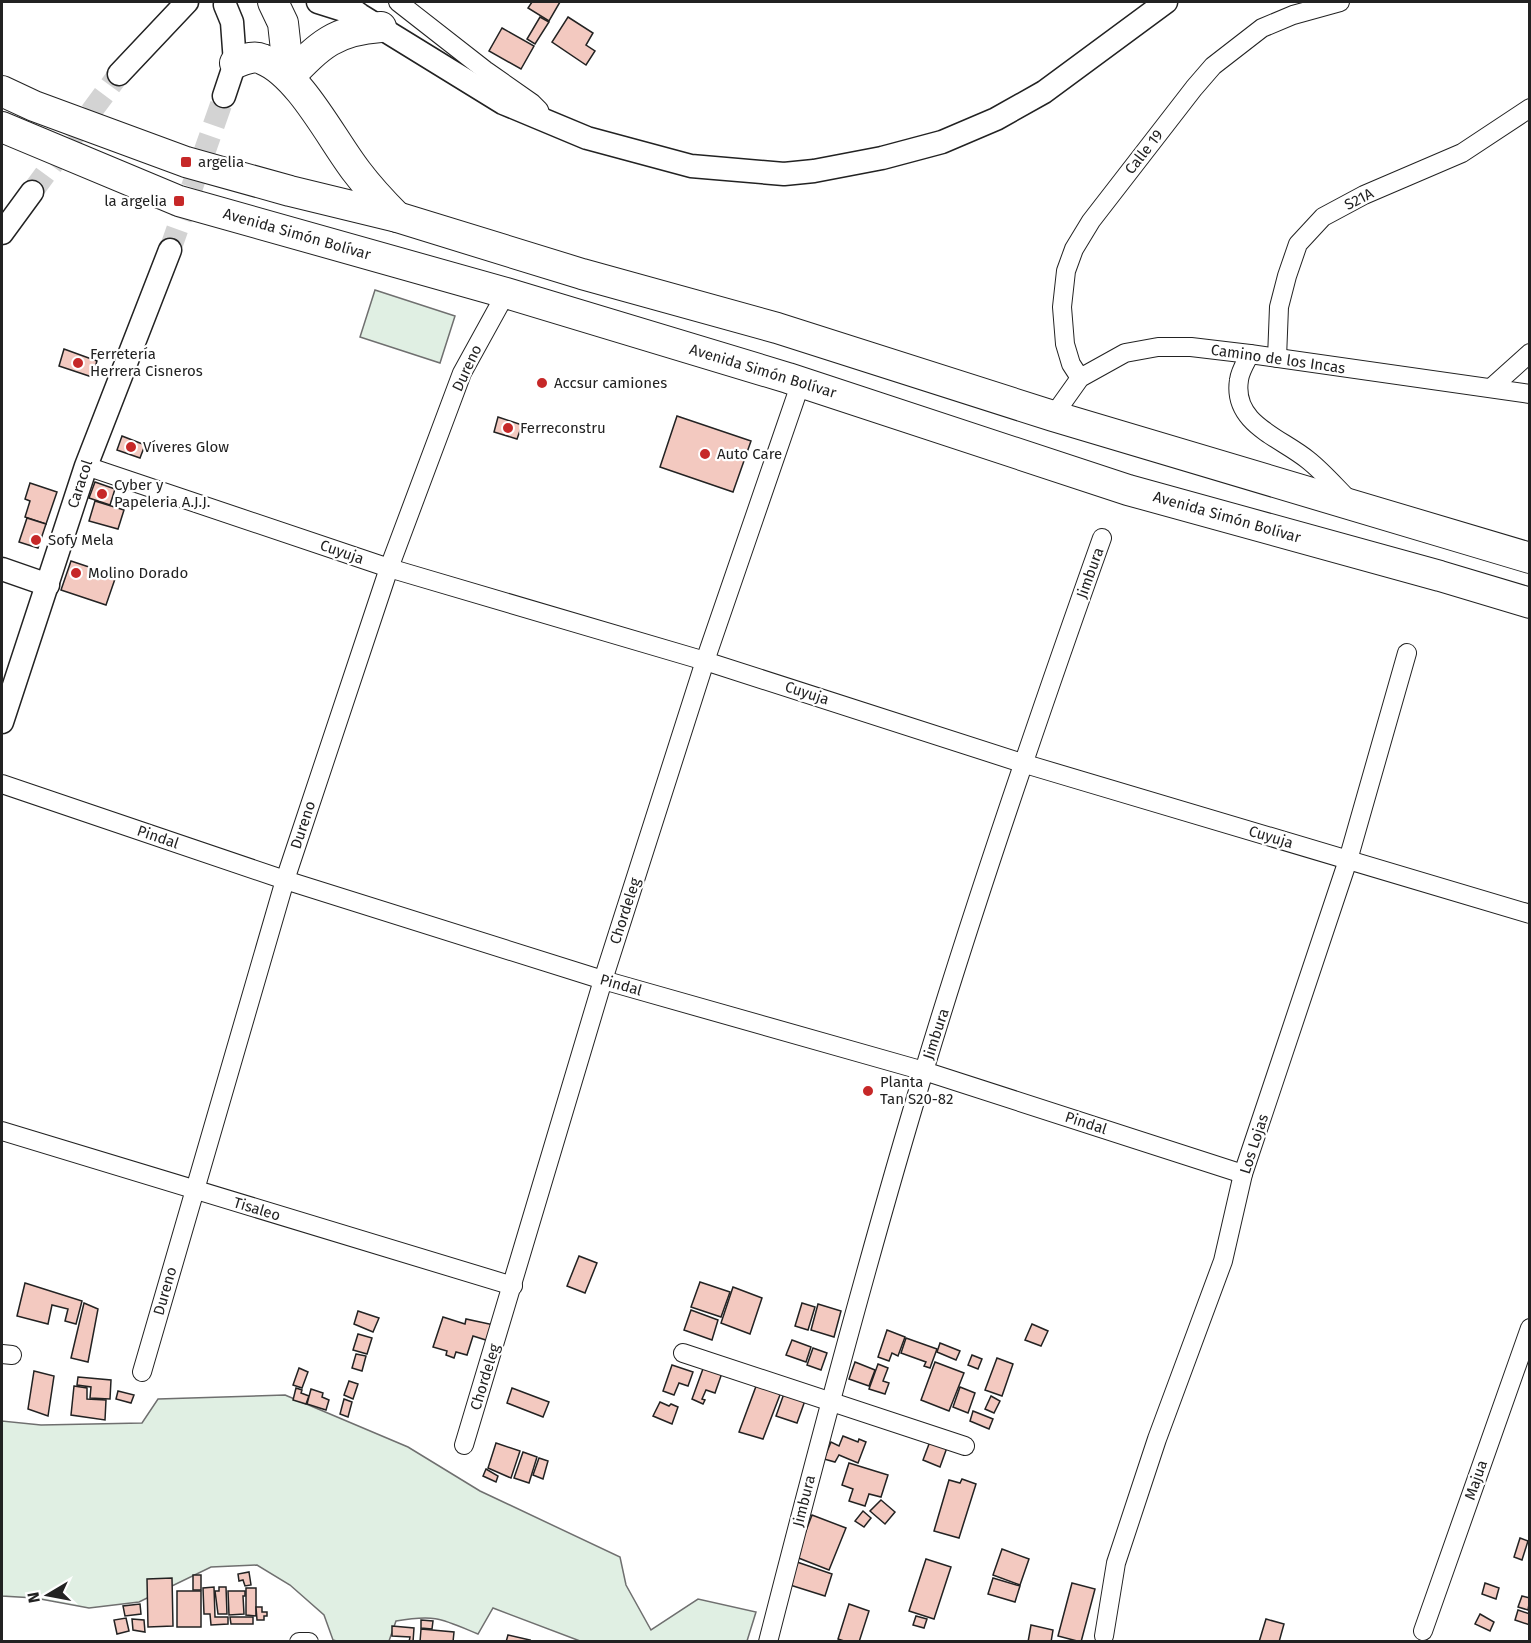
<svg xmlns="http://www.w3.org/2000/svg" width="1531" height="1643" viewBox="0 0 1531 1643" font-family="'Fira Sans',sans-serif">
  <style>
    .green { fill: #e0efe3; stroke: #6f6f6f; stroke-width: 1.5 }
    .building { fill: #f3c9c0; stroke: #222; stroke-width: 1.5 }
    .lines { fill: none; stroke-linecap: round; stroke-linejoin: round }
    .tertiary-tunnel { stroke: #d3d3d3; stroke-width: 22; stroke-dasharray: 22 11; stroke-linecap: butt }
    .minor-casing { stroke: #222; stroke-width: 20 }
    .tertiary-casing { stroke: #222; stroke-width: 25 }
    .trunk-casing { stroke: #222; stroke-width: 32 }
    .minor { stroke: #fff; stroke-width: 18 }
    .tertiary { stroke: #fff; stroke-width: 22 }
    .trunk { stroke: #fff; stroke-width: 30 }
    .poi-dot { fill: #c62828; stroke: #fff; stroke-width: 2 }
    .labels { text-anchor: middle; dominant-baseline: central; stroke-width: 4.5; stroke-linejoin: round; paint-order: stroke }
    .street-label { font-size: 15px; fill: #222; stroke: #fff }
    .poi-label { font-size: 15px; fill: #222; stroke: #fff; text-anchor: start }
  </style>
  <rect width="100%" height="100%" fill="#fff"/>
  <!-- green -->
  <g class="green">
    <polygon points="375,290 455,316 440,363 360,337"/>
    <path d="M285,1395L408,1447L480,1491L620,1557L626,1585L651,1630L698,1599L756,1612L747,1641H580L493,1608L478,1634C442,1619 436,1614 396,1621L389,1641L340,1642L333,1640L324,1615L290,1585L257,1565L211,1567L139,1602L89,1608L35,1598L2,1596V1421L41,1425L142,1423L158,1399Z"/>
  </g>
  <!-- building -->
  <g class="building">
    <polygon points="532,2 560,2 549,21 528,8"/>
    <polygon points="540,17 549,22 535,44 527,39"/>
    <polygon points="568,17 593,33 586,45 595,51 586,65 552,42"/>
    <polygon points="502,28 534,46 521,69 489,51"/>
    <polygon points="64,349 97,361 92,377 59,366"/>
    <polygon points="677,416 751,441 733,492 660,467"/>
    <polygon points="498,417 522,425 517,439 494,432"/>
    <polygon points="122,436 145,445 140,458 117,450"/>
    <polygon points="95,482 115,489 110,505 89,498"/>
    <polygon points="30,483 57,492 46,524 25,517 30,501 25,499"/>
    <polygon points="95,501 124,510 118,529 89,521"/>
    <polygon points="27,518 46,524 38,548 19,542"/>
    <polygon points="71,561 116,576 106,605 61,590"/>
    <polygon points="579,1256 597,1263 585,1293 567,1286"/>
    <polygon points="700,1282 730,1292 721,1317 691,1307"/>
    <polygon points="25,1283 82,1301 76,1324 65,1321 68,1309 52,1305 48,1324 17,1316"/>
    <polygon points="733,1287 762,1298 750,1334 721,1323"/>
    <polygon points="84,1303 98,1309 88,1362 71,1358"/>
    <polygon points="802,1303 815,1307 808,1330 795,1326"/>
    <polygon points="818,1304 841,1311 834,1337 811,1330"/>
    <polygon points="691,1310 718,1320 712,1340 684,1330"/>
    <polygon points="358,1311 379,1318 373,1332 354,1324"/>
    <polygon points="443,1317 465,1324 466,1319 494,1325 489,1341 473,1336 467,1355 456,1352 454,1358 446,1355 447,1351 433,1347"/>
    <polygon points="1032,1324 1048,1331 1041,1346 1025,1340"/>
    <polygon points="887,1330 905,1337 898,1356 892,1353 889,1361 878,1357"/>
    <polygon points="358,1334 372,1338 367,1354 353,1350"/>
    <polygon points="906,1338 937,1349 930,1368 924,1366 926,1362 901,1353"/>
    <polygon points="792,1340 811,1347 806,1362 786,1355"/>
    <polygon points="940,1343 960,1351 956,1360 937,1352"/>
    <polygon points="813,1348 827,1353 821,1370 807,1365"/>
    <polygon points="356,1354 366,1356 362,1371 352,1368"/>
    <polygon points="972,1355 982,1359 978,1369 968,1365"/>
    <polygon points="997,1358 1013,1364 1002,1396 985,1390"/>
    <polygon points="855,1362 875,1370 869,1386 849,1379"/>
    <polygon points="935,1362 964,1373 949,1411 921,1400"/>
    <polygon points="878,1364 888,1368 883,1381 889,1383 885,1394 869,1389"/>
    <polygon points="672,1365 693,1372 688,1386 679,1383 674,1395 663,1391"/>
    <polygon points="704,1366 722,1373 715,1393 706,1390 702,1399 705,1400 703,1404 692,1399"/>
    <polygon points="299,1368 308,1372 302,1388 293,1385"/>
    <polygon points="34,1371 54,1376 48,1416 28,1409"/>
    <polygon points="78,1377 111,1380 110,1399 90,1398 91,1387 77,1385"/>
    <polygon points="349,1381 358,1384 353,1399 344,1395"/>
    <polygon points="758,1381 783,1387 763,1439 739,1432"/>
    <polygon points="74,1386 87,1388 87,1399 106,1400 105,1420 71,1415"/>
    <polygon points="960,1387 975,1393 968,1413 953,1407"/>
    <polygon points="296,1388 302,1390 301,1393 309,1396 306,1404 293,1400"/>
    <polygon points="512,1388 549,1402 543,1417 507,1403"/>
    <polygon points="786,1388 807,1395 797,1423 776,1416"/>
    <polygon points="311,1389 323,1393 322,1397 329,1400 326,1410 307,1404"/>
    <polygon points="118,1391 134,1395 131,1403 116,1399"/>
    <polygon points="991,1396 1000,1401 994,1413 985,1409"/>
    <polygon points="344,1399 352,1402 348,1417 340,1414"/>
    <polygon points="660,1402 669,1406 671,1404 678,1407 672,1424 653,1416"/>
    <polygon points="973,1411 993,1419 989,1429 970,1421"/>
    <polygon points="843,1436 858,1442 859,1439 866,1442 858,1463 839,1455 835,1462 824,1459 831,1442 839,1446"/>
    <polygon points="932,1436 949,1442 940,1467 923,1460"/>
    <polygon points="496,1443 520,1451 511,1478 488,1468"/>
    <polygon points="523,1452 537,1457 529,1483 514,1478"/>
    <polygon points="539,1458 548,1461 543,1479 533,1475"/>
    <polygon points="849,1463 888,1475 881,1497 869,1494 865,1506 849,1501 853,1489 842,1485"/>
    <polygon points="486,1469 498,1476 496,1482 483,1476"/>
    <polygon points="962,1479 976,1484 959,1538 934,1531 949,1480 960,1483"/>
    <polygon points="881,1500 895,1512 885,1524 870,1511"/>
    <polygon points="863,1511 871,1518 864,1527 855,1521"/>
    <polygon points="812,1515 846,1528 829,1570 796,1557"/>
    <polygon points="1520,1538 1528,1541 1522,1560 1514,1557"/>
    <polygon points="1002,1549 1029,1559 1020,1585 993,1575"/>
    <polygon points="926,1559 951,1567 934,1619 909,1611"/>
    <polygon points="797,1562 832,1574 825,1596 790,1585"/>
    <polygon points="249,1572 251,1585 245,1586 243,1580 239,1581 238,1574"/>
    <rect x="193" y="1575" width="8" height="15"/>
    <polygon points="172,1578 173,1626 148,1627 147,1579"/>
    <polygon points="993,1578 1020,1586 1015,1602 988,1594"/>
    <polygon points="1072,1583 1095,1589 1081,1642 1058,1636"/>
    <polygon points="1485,1583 1499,1588 1496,1599 1482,1594"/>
    <polygon points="214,1587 215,1617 228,1617 228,1624 211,1625 210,1614 204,1614 203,1588"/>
    <polygon points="219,1587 226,1587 227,1614 218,1614 215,1591 219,1591"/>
    <polygon points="246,1588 256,1588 256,1616 246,1615"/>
    <rect x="177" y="1591" width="24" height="36"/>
    <polygon points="228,1591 245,1591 245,1596 243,1596 244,1614 229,1615"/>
    <polygon points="1522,1596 1530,1598 1528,1610 1518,1607"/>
    <polygon points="140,1604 141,1614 125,1616 123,1606"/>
    <polygon points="849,1604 869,1611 859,1642 847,1642 838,1639"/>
    <polygon points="256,1607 262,1607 262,1612 267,1612 267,1616 264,1616 264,1620 257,1620"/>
    <polygon points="1518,1610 1530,1614 1530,1625 1515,1620"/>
    <polygon points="1480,1614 1494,1622 1490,1631 1475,1624"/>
    <polygon points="916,1616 927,1619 924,1628 913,1625"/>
    <polygon points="230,1617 253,1617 253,1624 231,1624"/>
    <polygon points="126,1618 129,1631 117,1634 114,1620"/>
    <polygon points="132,1619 144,1620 145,1632 133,1630"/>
    <polygon points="1266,1619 1284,1624 1279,1642 1259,1642"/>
    <polygon points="421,1620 433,1621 432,1629 421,1628"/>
    <polygon points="1031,1625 1053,1630 1051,1642 1028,1642"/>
    <polygon points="392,1626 414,1628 413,1642 409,1642 410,1637 392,1636"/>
    <polygon points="421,1629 454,1632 453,1642 420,1642"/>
    <polygon points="508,1635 530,1640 529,1642 506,1642"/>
  </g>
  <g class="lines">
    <!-- tertiary-tunnel -->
    <g class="tertiary-tunnel">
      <polyline points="32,192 119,74"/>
      <polyline points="170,250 224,96"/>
    </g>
    <defs>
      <g id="minor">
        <polyline points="398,2 485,70 532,103 539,110 542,119"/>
        <path d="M1250,354C1246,362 1240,371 1239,380C1232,424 1280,437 1308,460C1322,471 1335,486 1348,499"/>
        <polyline points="1277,358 1279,307 1287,276 1298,244 1323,217 1364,195 1462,153 1530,108"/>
        <polyline points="1080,378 1071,364 1065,344 1062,307 1066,271 1074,249 1091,221 1194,88 1213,66 1262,28 1293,15 1340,2"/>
        <polyline points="1491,388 1530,353"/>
        <polyline points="1053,416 1080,378 1125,353 1158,347 1191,347 1250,354 1530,394"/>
        <polyline points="86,466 389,568 705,661 1022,763 1530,914"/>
        <polyline points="2,784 285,880 603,980 924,1071 1243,1174"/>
        <polyline points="2,1131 513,1286"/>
        <polyline points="683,1353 965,1446"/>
        <polyline points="2,1354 12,1355"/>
        <polyline points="142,1372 285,880 389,568 462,373 506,293"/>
        <polyline points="464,1445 603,980 705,661 801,382"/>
        <polyline points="1423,1631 1530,1328"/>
        <polyline points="1104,1636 1116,1563 1157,1439 1223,1261 1243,1174 1348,860 1407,653"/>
        <polyline points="299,1642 309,1642"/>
        <path d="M768,1642C817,1450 867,1260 924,1071C978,892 1039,715 1102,538"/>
      </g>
      <g id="tertiary">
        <polyline points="318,2 356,14"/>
        <polyline points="342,2 360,15 503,103 587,138 691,166 784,174 814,171 882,158 942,142 996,119 1044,92 1166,2"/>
        <polyline points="119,74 187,2"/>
        <polyline points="224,96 235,63 232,22 225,5"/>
        <polyline points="2,233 32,192"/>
        <polyline points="2,569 48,585"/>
        <polyline points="2,722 86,466 170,250"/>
      </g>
      <g id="trunk">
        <polyline points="273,2 283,23 289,77"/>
        <path d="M235,63C244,60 253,55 262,59C300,74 332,140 357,172C369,188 383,203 397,217"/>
        <path d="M289,77C320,45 335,30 381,27"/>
        <polyline points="2,91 34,106 186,162 290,191 397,217 582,274 777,328 1053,416 1530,558"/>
        <polyline points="2,127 179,201 506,293 788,378 1128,490 1440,576 1530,603"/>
      </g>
    </defs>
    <!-- minor casing -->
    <use href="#minor" class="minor-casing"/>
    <!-- tertiary casing -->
    <use href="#tertiary" class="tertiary-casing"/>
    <!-- trunk casing -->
    <use href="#trunk" class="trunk-casing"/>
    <!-- minor -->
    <use href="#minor" class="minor"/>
    <!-- tertiary -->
    <use href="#tertiary" class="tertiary"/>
    <!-- trunk -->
    <use href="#trunk" class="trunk"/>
  </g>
  <!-- markers -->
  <g class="poi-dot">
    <rect x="180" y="156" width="12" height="12" rx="3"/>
    <rect x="173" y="195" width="12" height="12" rx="3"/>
    <circle cx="78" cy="363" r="6"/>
    <circle cx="542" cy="383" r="6"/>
    <circle cx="508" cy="428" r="6"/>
    <circle cx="131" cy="447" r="6"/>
    <circle cx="705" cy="454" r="6"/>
    <circle cx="102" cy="494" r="6"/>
    <circle cx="36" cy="540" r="6"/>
    <circle cx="76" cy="573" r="6"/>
    <circle cx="868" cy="1091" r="6"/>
  </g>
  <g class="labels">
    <!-- street labels -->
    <g class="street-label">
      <text transform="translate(1144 152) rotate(-52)">Calle 19</text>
      <text transform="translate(1359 199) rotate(-27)">S21A</text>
      <text transform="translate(297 234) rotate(16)">Avenida Simón Bolívar</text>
      <text transform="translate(1278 359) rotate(8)">Camino de los Incas</text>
      <text transform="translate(467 368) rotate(-65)">Dureno</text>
      <text transform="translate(763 371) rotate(17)">Avenida Simón Bolívar</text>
      <text transform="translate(80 484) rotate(-72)">Caracol</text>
      <text transform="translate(1227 517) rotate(16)">Avenida Simón Bolívar</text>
      <text transform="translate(342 552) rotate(19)">Cuyuja</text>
      <text transform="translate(1090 573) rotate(-70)">Jimbura</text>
      <text transform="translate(807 693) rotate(18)">Cuyuja</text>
      <text transform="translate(303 825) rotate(-72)">Dureno</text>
      <text transform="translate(158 837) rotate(19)">Pindal</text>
      <text transform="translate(1271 837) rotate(17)">Cuyuja</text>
      <text transform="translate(625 911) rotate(-72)">Chordeleg</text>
      <text transform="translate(621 985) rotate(16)">Pindal</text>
      <text transform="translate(936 1034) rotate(-72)">Jimbura</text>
      <text transform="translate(1086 1123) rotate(18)">Pindal</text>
      <text transform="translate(1254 1144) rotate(-72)">Los Lojas</text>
      <text transform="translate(257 1209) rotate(17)">Tisaleo</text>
      <text transform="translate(165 1291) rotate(-74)">Dureno</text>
      <text transform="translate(485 1377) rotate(-73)">Chordeleg</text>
      <text transform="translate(1476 1480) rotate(-71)">Majua</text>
      <text transform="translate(804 1501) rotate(-76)">Jimbura</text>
    </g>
    <!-- poi labels -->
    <g class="poi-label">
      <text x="198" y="162">argelia</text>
      <text x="167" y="201" text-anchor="end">la argelia</text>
      <text x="90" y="354">Ferretería<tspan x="90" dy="17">Herrera Cisneros</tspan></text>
      <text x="554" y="383">Accsur camiones</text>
      <text x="520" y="428">Ferreconstru</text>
      <text x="143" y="447">Víveres Glow</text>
      <text x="717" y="454">Auto Care</text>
      <text x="114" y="485">Cyber y<tspan x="114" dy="17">Papeleria A.J.J.</tspan></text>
      <text x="48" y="540">Sofy Mela</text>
      <text x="88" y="573">Molino Dorado</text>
      <text x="880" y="1082">Planta<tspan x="880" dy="17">Tan S20-82</tspan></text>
    </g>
  </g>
  <!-- border -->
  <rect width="1531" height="1643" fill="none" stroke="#222222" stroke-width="6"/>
  <!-- north arrow -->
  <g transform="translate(48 1595) rotate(260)" stroke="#ffffff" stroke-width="4.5" paint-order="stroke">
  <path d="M0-4.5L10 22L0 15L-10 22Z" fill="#222222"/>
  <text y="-9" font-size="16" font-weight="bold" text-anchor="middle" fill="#222222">N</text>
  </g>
</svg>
